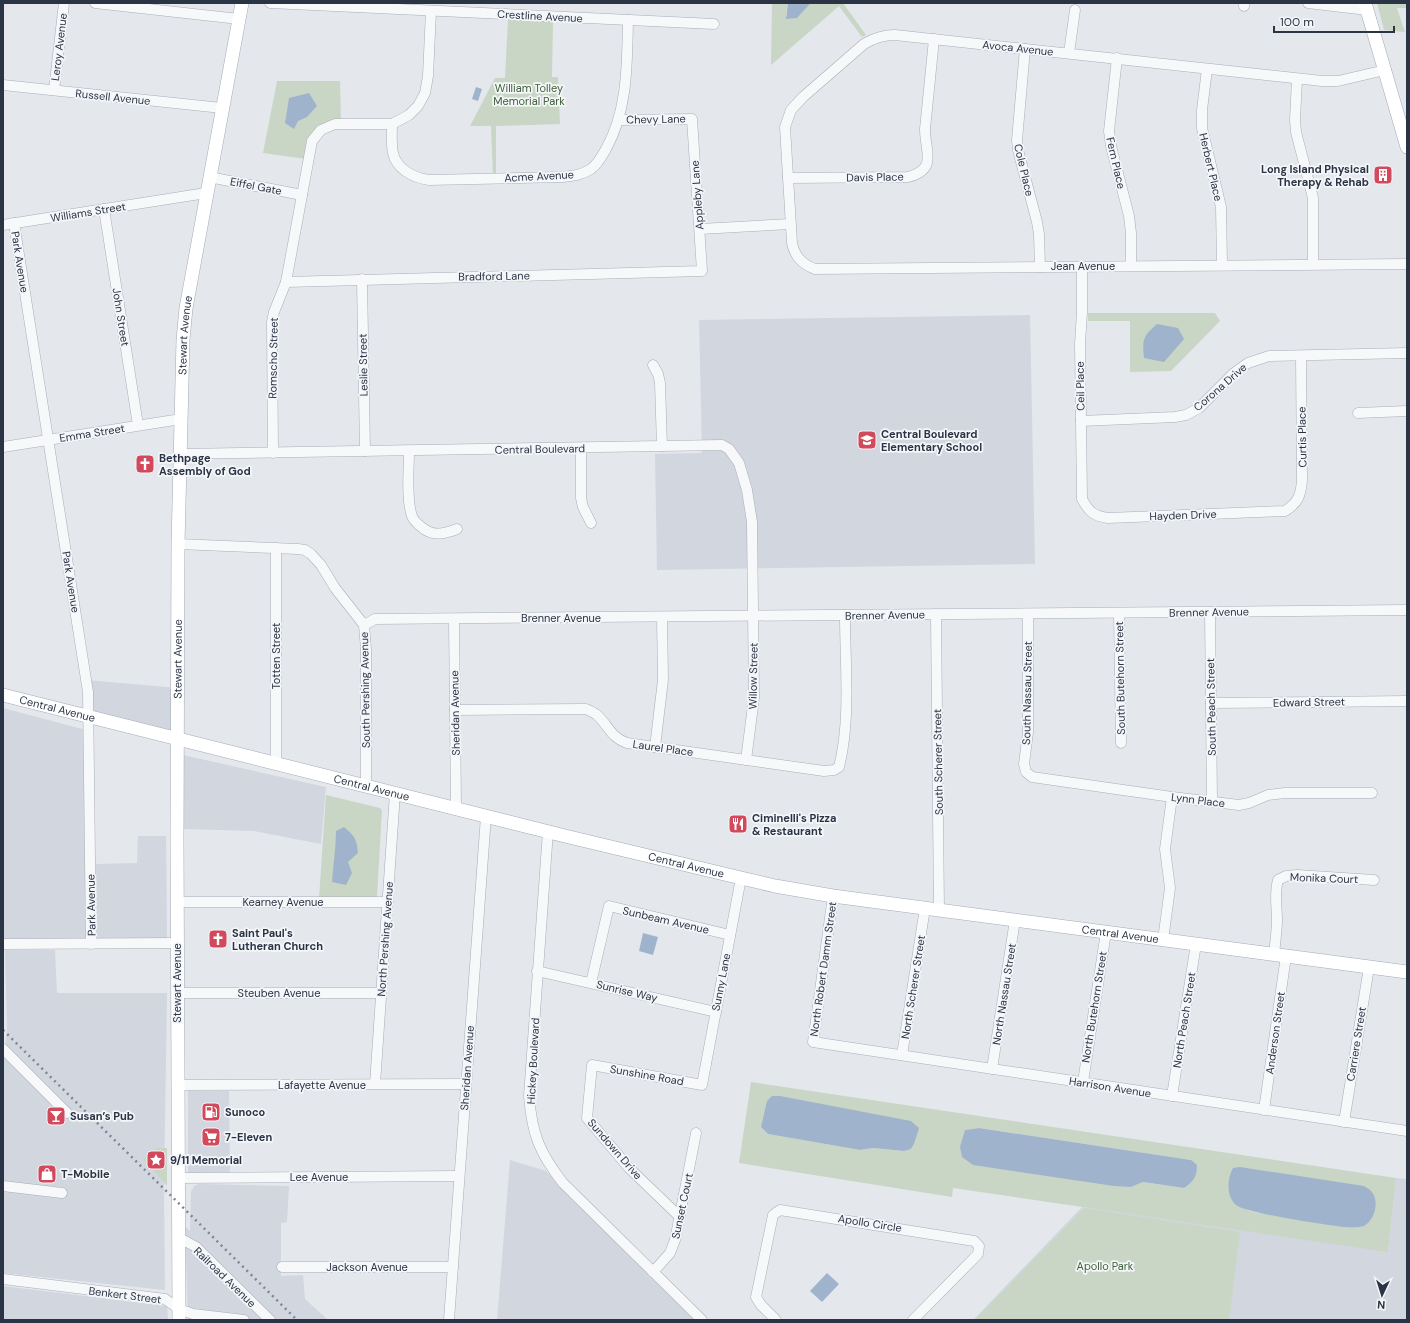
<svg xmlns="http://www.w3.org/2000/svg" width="1410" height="1323" viewBox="0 0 1410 1323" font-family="'DM Sans',sans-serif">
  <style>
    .built { fill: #d2d6de }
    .green { fill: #c9d6c5; fill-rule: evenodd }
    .water { fill: #9fb4cc }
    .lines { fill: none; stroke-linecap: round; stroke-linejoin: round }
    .minor-casing { stroke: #a9aeb7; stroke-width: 11 }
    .major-casing { stroke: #a3abb8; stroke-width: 14 }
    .minor { stroke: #f7f8fa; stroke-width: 10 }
    .major { stroke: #fff; stroke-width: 13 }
    .rail { stroke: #7d8696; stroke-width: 2.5; stroke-dasharray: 2 4; stroke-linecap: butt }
    .labels { text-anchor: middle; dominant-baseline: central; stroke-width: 3.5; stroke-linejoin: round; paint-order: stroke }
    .street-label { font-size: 11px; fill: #2b3445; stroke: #f4f6f9 }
    .park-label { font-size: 11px; fill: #3f6138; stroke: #f4f6f9 }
    .poi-label { font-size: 11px; font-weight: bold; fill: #2b3445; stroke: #f4f6f9; text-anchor: start }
  </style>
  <rect width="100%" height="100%" fill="#e4e7ec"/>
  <!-- built -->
  <g class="built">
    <polygon points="1030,315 1035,564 657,570 655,454 702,453 699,320"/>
    <polygon points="86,680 178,688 177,739 88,717"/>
    <polygon points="3,708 86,730 86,940 3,940"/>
    <polygon points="183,755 326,787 321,844 254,831 183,829"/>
    <polygon points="138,836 166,836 167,941 97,940 96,864 137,863"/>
    <polygon points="5,950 55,950 57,993 167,993 164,1186 165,1290 3,1273 3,1067 7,1028"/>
    <polygon points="188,1091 229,1091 230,1174 188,1173"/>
    <polygon points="510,1160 546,1171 570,1198 697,1320 497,1320"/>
    <polygon points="1396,1178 1407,1179 1407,1320 973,1320 1082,1207 1388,1251"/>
    <polygon points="199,1184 289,1186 287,1222 281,1223 281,1276 303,1275 305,1299 328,1320 188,1320 185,1226 190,1231 191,1192 194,1186"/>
    <polygon points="3,1286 167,1306 168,1320 3,1320"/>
  </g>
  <!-- green -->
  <g class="green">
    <polygon points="772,3 788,3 786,16 797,18 811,3 843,3 866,35 862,37 839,6 771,65"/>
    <polygon points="1377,3 1407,3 1407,8 1397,8 1405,32 1384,30"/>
    <polygon points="508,19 553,21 552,77 558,77 560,124 496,126 496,177 493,177 491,126 470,126 495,78 505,78"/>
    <polygon points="277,81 340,81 341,122 328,123 306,159 263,153"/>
    <polygon points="1088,313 1215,313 1220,321 1171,371 1130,372 1130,321 1088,321"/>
    <polygon points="326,795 380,808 382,810 377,897 319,898"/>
    <path d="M751,1082L1396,1178L1388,1252L953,1188L952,1197L739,1163ZM761,1127L914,1144L911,1149L904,1151L873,1148L860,1150L768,1134ZM979,1128L1191,1160L1184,1188L1143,1182L1131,1187L965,1130ZM1236,1205L1345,1227L1253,1212Z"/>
    <polygon points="157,1148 167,1148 167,1186 143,1159"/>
    <polygon points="1084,1208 1240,1232 1229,1320 975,1320"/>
  </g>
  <!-- water -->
  <g class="water">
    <polygon points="788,3 811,3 797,18 786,19"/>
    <polygon points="476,87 482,89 478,101 472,99"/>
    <polygon points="309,93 317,106 307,117 298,121 294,129 285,123 289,98"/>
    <path d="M1157,324L1178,328L1184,339L1164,362L1144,358C1142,339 1143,336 1157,324Z"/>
    <path d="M344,827C355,836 357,840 358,853L348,862L352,873L346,885L332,882C333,865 336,848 336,831Z"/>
    <polygon points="643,933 658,937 653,955 639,951"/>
    <polygon points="772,1096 780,1096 911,1121 919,1128 914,1144 911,1149 904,1151 873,1148 860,1150 768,1134 761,1127 767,1101"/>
    <path d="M979,1128L1191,1160L1197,1165C1197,1177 1193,1182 1184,1188L1143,1182L1131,1187L1114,1186L973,1165L962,1157L960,1147L965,1130Z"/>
    <path d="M1240,1167L1364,1186C1366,1187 1369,1189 1371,1191C1380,1200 1375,1220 1364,1226C1359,1228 1348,1227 1343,1227C1326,1225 1245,1213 1236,1205C1226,1196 1227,1179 1233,1168Z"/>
    <polygon points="827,1273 839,1284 822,1302 810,1291"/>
  </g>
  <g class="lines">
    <defs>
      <g id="minor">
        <polyline points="95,3 239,19"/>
        <polyline points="270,3 714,24"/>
        <polyline points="1308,3 1367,10"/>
        <polyline points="1244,6 1244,3"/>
        <polyline points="1025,49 1017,140 1018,150 1037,222 1039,234 1040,267"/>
        <polyline points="1069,53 1075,10"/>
        <polyline points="1117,58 1109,131 1111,146 1129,216 1131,233 1131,266"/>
        <polyline points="1207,69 1202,110 1202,128 1221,207 1222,265"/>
        <path d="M1385,70L1338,81H1322L895,35C883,35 874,38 864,44L803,97L791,110L785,127L792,243C795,257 802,264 815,269L1407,264"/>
        <polyline points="1297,79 1295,120 1296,132 1313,198 1313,264"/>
        <polyline points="3,85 222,108"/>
        <polyline points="54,90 64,3"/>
        <path d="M392,124C392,134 391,144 393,153C396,169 414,178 429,180L562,177C573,176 582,175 591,169C598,164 602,156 606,149C628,110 627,63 628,20"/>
        <polyline points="209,177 302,195"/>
        <path d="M788,178L908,177C938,169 925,152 925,129L934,39"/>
        <polyline points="104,209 138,425"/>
        <polyline points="14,223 88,692 91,944"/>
        <polyline points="3,225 206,193"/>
        <polyline points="700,229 790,224"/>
        <path d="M1082,267V312L1080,344L1082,499C1089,512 1094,516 1108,518L1285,511C1298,503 1301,495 1302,480L1301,356"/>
        <polyline points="362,279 365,451"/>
        <polyline points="286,282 702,271 692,119 619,120"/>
        <polyline points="653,365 658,374 660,383 662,446"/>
        <polyline points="1358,413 1407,411"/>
        <polyline points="1081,421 1175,417 1186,415 1199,408 1234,373 1248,363 1269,356 1407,353"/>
        <polyline points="3,447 181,419"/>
        <polyline points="581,448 581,498 583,507 591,523"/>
        <path d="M409,451C409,468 406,500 412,516C414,522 419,525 424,529C435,537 446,533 457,529"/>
        <polyline points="273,453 272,322 274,312 286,282 312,141 321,130 335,124 392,124 409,115 418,106 425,93 428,76 431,11"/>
        <polyline points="180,454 722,445 729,449 739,463 747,490 752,522 754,698 746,760"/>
        <polyline points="178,544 298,549 305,550 311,554 321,565 335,588 364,625 366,649 366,786"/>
        <polyline points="1210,612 1212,801"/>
        <polyline points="1119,613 1121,743"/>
        <polyline points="936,614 939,910"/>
        <polyline points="1028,614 1028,732 1024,764 1026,772 1032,777 1172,797 1239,805 1249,803 1268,795 1285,793 1372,793"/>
        <polyline points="454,619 456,808"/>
        <polyline points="364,625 375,619 1407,610"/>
        <polyline points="1211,703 1407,701"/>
        <path d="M455,710L586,709C590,711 595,713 597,715C609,726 610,737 627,743L824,771L834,770L839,767C851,719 845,665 845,615"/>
        <polyline points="655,747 663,680 662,617"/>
        <polyline points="276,763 276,548"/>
        <path d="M548,831L529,1096C532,1134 539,1152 563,1183L702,1320"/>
        <polyline points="833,896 813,1042 1407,1131"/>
        <polyline points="177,902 388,902"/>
        <polyline points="1163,940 1170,888 1165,849 1172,797"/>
        <polyline points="3,944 177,943"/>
        <path d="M1274,954C1275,943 1277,931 1277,920C1277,906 1274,894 1278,880L1286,876L1297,875L1374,880"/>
        <polyline points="537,971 716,1012"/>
        <polyline points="591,983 609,906 730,935"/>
        <polyline points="177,993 381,993"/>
        <polyline points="3,1049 67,1113"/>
        <polyline points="902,1055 925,908"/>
        <polyline points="992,1069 1015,920"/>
        <polyline points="1083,1082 1106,932"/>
        <polyline points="375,1084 395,793"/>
        <polyline points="177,1085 466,1084"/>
        <polyline points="1172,1096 1196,944"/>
        <polyline points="1264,1110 1286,956"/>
        <polyline points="1344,1122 1369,967"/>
        <polyline points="178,1178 459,1176"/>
        <polyline points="3,1186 62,1193"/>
        <polyline points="680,1217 629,1168 587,1118 592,1065 702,1085 741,878"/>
        <polyline points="178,1237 196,1247 270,1320"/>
        <polyline points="282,1267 453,1267"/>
        <polyline points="653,1272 670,1253 675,1240 696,1133"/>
        <polyline points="3,1279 165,1299 179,1309 193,1314 244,1320"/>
        <polyline points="449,1320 486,816"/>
        <polyline points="776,1320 761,1305 756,1297 773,1215 780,1210 974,1241 979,1246 978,1254 913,1320"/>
      </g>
      <g id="major">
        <polyline points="1365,3 1407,147"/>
        <path id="s1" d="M3,695L565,836L741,878L775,886L833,896L1407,972"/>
        <path id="s2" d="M179,1320L177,839L178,544L183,340L186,308L242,3"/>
      </g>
    </defs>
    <!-- minor casing -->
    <use href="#minor" class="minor-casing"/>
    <!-- major casing -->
    <use href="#major" class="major-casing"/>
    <!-- minor -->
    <use href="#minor" class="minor"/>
    <!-- major -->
    <use href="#major" class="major"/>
    <!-- rail -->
    <polyline class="rail" points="3,1030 297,1320"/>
  </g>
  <!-- icons -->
  <defs>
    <symbol id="building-square" viewBox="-11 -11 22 22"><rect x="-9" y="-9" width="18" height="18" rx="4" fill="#d1495b" stroke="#f4f6f9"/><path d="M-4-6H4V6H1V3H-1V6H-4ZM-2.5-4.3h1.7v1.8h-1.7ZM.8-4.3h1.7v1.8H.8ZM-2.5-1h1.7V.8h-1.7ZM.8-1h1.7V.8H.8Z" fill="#fff"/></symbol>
    <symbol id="school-square" viewBox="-11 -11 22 22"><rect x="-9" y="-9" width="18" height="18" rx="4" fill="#d1495b" stroke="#f4f6f9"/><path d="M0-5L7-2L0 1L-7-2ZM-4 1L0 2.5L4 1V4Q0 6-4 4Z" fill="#fff"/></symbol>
    <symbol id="church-square" viewBox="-11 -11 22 22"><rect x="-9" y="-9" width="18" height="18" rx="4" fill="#d1495b" stroke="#f4f6f9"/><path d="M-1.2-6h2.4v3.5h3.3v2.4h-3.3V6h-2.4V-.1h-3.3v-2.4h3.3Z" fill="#fff"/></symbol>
    <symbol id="restaurant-square" viewBox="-11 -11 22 22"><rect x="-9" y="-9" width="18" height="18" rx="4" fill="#d1495b" stroke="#f4f6f9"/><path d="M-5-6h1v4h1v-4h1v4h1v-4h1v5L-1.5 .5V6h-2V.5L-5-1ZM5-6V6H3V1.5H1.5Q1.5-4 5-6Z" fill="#fff"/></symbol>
    <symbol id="fuel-square" viewBox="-11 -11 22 22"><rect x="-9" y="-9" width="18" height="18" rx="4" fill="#d1495b" stroke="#f4f6f9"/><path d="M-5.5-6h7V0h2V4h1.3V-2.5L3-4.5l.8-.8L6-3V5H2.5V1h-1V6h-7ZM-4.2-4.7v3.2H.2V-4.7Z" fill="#fff"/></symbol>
    <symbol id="bar-square" viewBox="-11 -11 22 22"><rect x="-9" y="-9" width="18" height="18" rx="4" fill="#d1495b" stroke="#f4f6f9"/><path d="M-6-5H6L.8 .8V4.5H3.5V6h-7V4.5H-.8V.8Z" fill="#fff"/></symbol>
    <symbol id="supermarket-square" viewBox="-11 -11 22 22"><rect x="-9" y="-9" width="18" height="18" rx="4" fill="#d1495b" stroke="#f4f6f9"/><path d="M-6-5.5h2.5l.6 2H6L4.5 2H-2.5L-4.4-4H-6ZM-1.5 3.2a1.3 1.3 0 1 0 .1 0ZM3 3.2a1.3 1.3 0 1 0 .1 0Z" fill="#fff"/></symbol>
    <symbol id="sight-square" viewBox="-11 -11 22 22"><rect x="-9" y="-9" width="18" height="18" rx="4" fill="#d1495b" stroke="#f4f6f9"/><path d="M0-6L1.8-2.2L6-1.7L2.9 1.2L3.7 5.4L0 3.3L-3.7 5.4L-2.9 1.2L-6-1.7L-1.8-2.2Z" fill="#fff"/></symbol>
    <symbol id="shop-square" viewBox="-11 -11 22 22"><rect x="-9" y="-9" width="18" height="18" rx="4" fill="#d1495b" stroke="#f4f6f9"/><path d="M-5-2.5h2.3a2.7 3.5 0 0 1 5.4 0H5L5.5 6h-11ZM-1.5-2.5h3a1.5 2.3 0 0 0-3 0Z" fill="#fff"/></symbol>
  </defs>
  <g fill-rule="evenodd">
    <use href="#building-square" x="1372" y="164" width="22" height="22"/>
    <use href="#school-square" x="856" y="429" width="22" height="22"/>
    <use href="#church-square" x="134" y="453" width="22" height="22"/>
    <use href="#restaurant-square" x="727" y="813" width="22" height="22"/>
    <use href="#church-square" x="207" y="928" width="22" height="22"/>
    <use href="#fuel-square" x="200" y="1101" width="22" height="22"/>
    <use href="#bar-square" x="45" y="1105" width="22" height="22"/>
    <use href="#supermarket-square" x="200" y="1126" width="22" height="22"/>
    <use href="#sight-square" x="145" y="1149" width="22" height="22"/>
    <use href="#shop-square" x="36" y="1163" width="22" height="22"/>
  </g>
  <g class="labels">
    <!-- street labels -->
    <g class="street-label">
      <text transform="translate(540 16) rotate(3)">Crestline Avenue</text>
      <text transform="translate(59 47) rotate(-83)">Leroy Avenue</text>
      <text transform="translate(1018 48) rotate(6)">Avoca Avenue</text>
      <text transform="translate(113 97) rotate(6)">Russell Avenue</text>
      <text transform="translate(656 119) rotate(-1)">Chevy Lane</text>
      <text transform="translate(1116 163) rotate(77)">Fern Place</text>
      <text transform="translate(1211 167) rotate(77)">Herbert Place</text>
      <text transform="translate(1024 170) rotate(77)">Cole Place</text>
      <text transform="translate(539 176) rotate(-3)">Acme Avenue</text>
      <text transform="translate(875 177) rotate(-1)">Davis Place</text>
      <text transform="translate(256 186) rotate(11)">Eiffel Gate</text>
      <text transform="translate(697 195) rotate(-94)">Appleby Lane</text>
      <text transform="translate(88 212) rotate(-9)">Williams Street</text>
      <text transform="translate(20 262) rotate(81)">Park Avenue</text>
      <text x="1083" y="266">Jean Avenue</text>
      <text transform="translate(494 276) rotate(-1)">Bradford Lane</text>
      <text transform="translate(121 317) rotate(81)">John Street</text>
      <text stroke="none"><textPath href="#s2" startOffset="985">Stewart Avenue</textPath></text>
      <text transform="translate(273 358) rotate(-89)">Romscho Street</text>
      <text transform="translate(363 365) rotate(-91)">Leslie Street</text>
      <text transform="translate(1080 386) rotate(-91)">Ceil Place</text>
      <text transform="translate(1220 387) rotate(-41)">Corona Drive</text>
      <text transform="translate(92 433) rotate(-9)">Emma Street</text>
      <text transform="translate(1302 437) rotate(-91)">Curtis Place</text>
      <text transform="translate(540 449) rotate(-1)">Central Boulevard</text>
      <text transform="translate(1183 515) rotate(-2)">Hayden Drive</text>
      <text transform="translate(71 582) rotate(81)">Park Avenue</text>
      <text transform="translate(1209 612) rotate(-1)">Brenner Avenue</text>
      <text transform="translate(885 615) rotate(-1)">Brenner Avenue</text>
      <text x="561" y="618">Brenner Avenue</text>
      <text transform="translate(276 656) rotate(-90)">Totten Street</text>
      <text stroke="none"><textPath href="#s2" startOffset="661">Stewart Avenue</textPath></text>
      <text transform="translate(753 676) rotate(-89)">Willow Street</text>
      <text transform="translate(1120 678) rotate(-91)">South Butehorn Street</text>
      <text transform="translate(365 690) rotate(-91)">South Pershing Avenue</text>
      <text transform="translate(1027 693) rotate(-89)">South Nassau Street</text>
      <text transform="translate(1309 702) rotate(-1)">Edward Street</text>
      <text transform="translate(1211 707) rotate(-91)">South Peach Street</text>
      <text stroke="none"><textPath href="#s1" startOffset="56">Central Avenue</textPath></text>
      <text transform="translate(455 713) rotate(-91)">Sheridan Avenue</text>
      <text transform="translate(663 748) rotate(8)">Laurel Place</text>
      <text transform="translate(938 762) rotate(-91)">South Scherer Street</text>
      <text stroke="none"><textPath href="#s1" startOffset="380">Central Avenue</textPath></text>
      <text transform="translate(1198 800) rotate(7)">Lynn Place</text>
      <text stroke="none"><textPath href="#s1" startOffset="704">Central Avenue</textPath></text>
      <text transform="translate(1324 878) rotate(2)">Monika Court</text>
      <text x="283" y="902">Kearney Avenue</text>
      <text transform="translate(91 905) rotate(-91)">Park Avenue</text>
      <text transform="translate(666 920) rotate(13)">Sunbeam Avenue</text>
      <text stroke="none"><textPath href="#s1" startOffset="1144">Central Avenue</textPath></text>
      <text transform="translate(385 939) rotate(-86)">North Pershing Avenue</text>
      <text transform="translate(823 969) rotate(-82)">North Robert Damm Street</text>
      <text transform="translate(721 982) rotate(-79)">Sunny Lane</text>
      <text transform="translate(177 983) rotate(-90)">Stewart Avenue</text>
      <text transform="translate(913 987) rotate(-81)">North Scherer Street</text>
      <text transform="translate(627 991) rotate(13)">Sunrise Way</text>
      <text x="279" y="993">Steuben Avenue</text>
      <text transform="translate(1004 994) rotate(-81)">North Nassau Street</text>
      <text transform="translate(1094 1007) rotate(-81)">North Butehorn Street</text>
      <text transform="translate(1184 1020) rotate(-81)">North Peach Street</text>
      <text transform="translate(1275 1033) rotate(-82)">Anderson Street</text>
      <text transform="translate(1356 1044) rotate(-81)">Carriere Street</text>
      <text transform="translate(533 1061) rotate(-87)">Hickey Boulevard</text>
      <text transform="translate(467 1068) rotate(-86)">Sheridan Avenue</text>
      <text transform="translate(647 1075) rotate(10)">Sunshine Road</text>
      <text x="322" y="1085">Lafayette Avenue</text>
      <text transform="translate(1110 1087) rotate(9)">Harrison Avenue</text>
      <text transform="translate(615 1149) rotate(49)">Sundown Drive</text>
      <text x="319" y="1177">Lee Avenue</text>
      <text transform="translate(682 1206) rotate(-78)">Sunset Court</text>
      <text transform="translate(870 1223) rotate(9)">Apollo Circle</text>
      <text x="367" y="1267">Jackson Avenue</text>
      <text transform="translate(225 1277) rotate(44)">Railroad Avenue</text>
      <text transform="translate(125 1295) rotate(7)">Benkert Street</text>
    </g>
    <!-- park labels -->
    <g class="park-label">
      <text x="529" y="88">William Tolley<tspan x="529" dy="13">Memorial Park</tspan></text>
      <text x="1105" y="1266">Apollo Park</text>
    </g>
    <!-- poi labels -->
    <g class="poi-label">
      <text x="1369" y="169" text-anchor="end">Long Island Physical<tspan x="1369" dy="13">Therapy &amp; Rehab</tspan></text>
      <text x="881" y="434">Central Boulevard<tspan x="881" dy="13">Elementary School</tspan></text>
      <text x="159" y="458">Bethpage<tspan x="159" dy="13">Assembly of God</tspan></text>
      <text x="752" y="818">Ciminelli's Pizza<tspan x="752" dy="13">&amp; Restaurant</tspan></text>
      <text x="232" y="933">Saint Paul's<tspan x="232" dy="13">Lutheran Church</tspan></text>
      <text x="225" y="1112">Sunoco</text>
      <text x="70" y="1116">Susan’s Pub</text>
      <text x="225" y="1137">7-Eleven</text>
      <text x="170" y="1160">9/11 Memorial</text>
      <text x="61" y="1174">T-Mobile</text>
    </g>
  </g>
  <!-- border -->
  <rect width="1410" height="1323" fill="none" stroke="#2b3445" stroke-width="8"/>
  <!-- north arrow -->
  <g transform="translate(1382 1295) rotate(184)" stroke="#f4f6f9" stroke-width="3" paint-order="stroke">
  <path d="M0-3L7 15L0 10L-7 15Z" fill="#2b3445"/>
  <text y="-6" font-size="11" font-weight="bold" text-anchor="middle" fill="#2b3445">N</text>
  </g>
  <!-- scale -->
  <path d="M1274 26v6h120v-6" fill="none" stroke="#2b3445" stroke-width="2"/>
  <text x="1280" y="26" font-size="12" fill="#2b3445" stroke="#f4f6f9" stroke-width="3" paint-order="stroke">100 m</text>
</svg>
